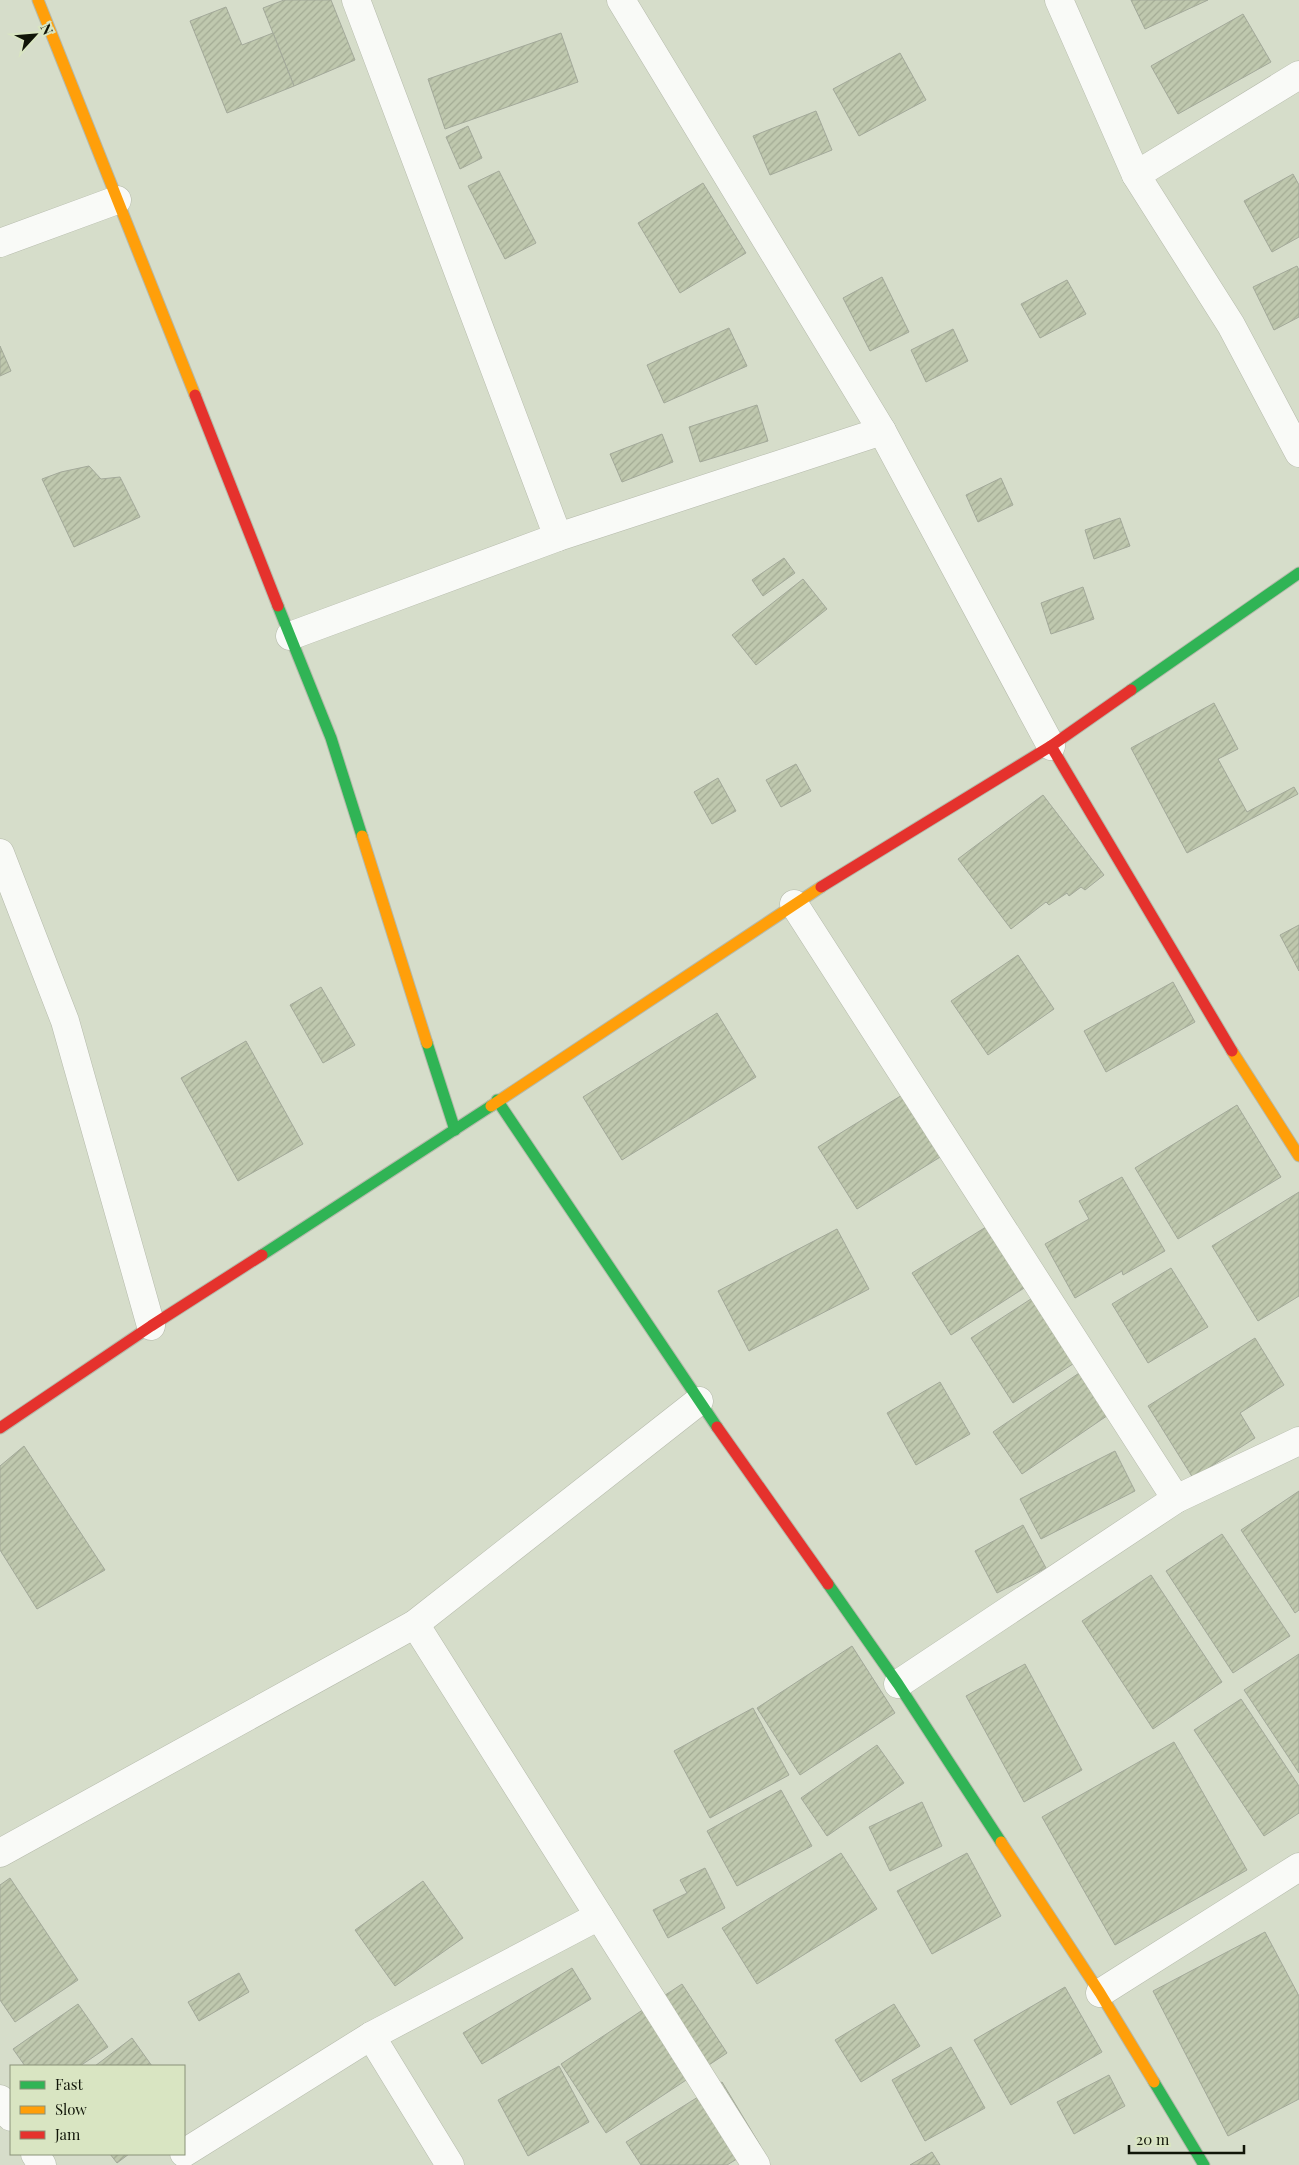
<svg xmlns="http://www.w3.org/2000/svg" width="1299" height="2165" viewBox="0 0 1299 2165" font-family="'Playfair Display',serif">
  <style>
    .building { fill: url(#building-hatch); stroke: #a3a99a }
    .lines { fill: none; stroke-linecap: round; stroke-linejoin: round }
    .street-casing { stroke: #b5baab; stroke-width: 29 }
    .fast-casing { stroke: #b5baab; stroke-width: 13 }
    .slow-casing { stroke: #b5baab; stroke-width: 13 }
    .jam-casing { stroke: #b5baab; stroke-width: 13 }
    .street { stroke: #f9faf7; stroke-width: 28 }
    .fast { stroke: #30b455; stroke-width: 11 }
    .slow { stroke: #ff9f0a; stroke-width: 11 }
    .jam { stroke: #e5322d; stroke-width: 11 }
  </style>
  <defs>
    <pattern id="building-hatch" width="6" height="6" patternUnits="userSpaceOnUse" patternTransform="scale(1.25)"><rect width="6" height="6" fill="#bfc8ae"/><path d="M-1 1l2-2M0 6l6-6M5 7l2-2" fill="none" stroke="#a3ab94"/></pattern>
  </defs>
  <rect width="100%" height="100%" fill="#d6ddca"/>
  <!-- building -->
  <g class="building">
    <polygon points="284,0 331,0 355,60 294,86 263,8"/>
    <polygon points="1131,0 1208,0 1145,29"/>
    <polygon points="226,7 242,45 273,33 294,86 227,113 190,21"/>
    <polygon points="1243,14 1271,62 1178,114 1151,66"/>
    <polygon points="561,33 578,82 445,129 428,79"/>
    <polygon points="900,53 926,100 859,136 833,89"/>
    <polygon points="816,111 832,150 770,175 753,136"/>
    <polygon points="468,126 482,158 460,169 446,137"/>
    <polygon points="499,171 536,243 505,259 468,186"/>
    <polygon points="1293,174 1299,185 1299,237 1272,252 1244,201"/>
    <polygon points="703,183 746,253 680,293 638,223"/>
    <polygon points="1297,266 1299,270 1299,317 1274,330 1253,287"/>
    <polygon points="882,277 909,332 870,351 843,298"/>
    <polygon points="1067,280 1086,314 1040,338 1021,304"/>
    <polygon points="729,328 747,366 664,403 647,365"/>
    <polygon points="953,329 968,361 926,382 911,350"/>
    <polygon points="0,346 11,371 0,376"/>
    <polygon points="757,405 768,441 700,462 689,427"/>
    <polygon points="662,434 673,462 622,482 610,454"/>
    <polygon points="89,466 101,479 120,477 140,517 74,547 42,479 61,472"/>
    <polygon points="1001,478 1013,505 978,522 966,495"/>
    <polygon points="1120,518 1130,546 1094,559 1085,530"/>
    <polygon points="784,558 795,573 763,596 752,580"/>
    <polygon points="803,579 827,609 756,665 732,635"/>
    <polygon points="1083,587 1094,619 1051,634 1041,603"/>
    <polygon points="1214,703 1238,749 1218,759 1247,812 1294,787 1298,794 1187,853 1131,748"/>
    <polygon points="796,764 811,791 781,807 766,780"/>
    <polygon points="718,778 736,811 712,824 694,792"/>
    <polygon points="1043,795 1104,875 1085,890 1081,887 1069,896 1067,893 1049,905 1046,902 1011,929 958,859"/>
    <polygon points="1299,925 1299,971 1280,935"/>
    <polygon points="1018,955 1054,1009 988,1055 951,1001"/>
    <polygon points="1173,982 1195,1022 1106,1072 1084,1031"/>
    <polygon points="321,987 355,1045 323,1063 290,1005"/>
    <polygon points="717,1013 756,1077 622,1160 583,1097"/>
    <polygon points="246,1041 303,1144 238,1181 181,1078"/>
    <polygon points="907,1092 945,1154 857,1209 818,1147"/>
    <polygon points="1237,1105 1281,1177 1178,1239 1135,1168"/>
    <polygon points="1122,1177 1165,1251 1123,1275 1122,1271 1075,1298 1045,1244 1089,1219 1079,1201"/>
    <polygon points="1299,1192 1299,1296 1258,1321 1212,1246"/>
    <polygon points="994,1222 1032,1283 951,1335 912,1273"/>
    <polygon points="837,1229 869,1289 749,1351 718,1291"/>
    <polygon points="1171,1268 1208,1327 1148,1363 1112,1304"/>
    <polygon points="1037,1295 1079,1360 1013,1403 971,1338"/>
    <polygon points="1255,1338 1284,1385 1240,1413 1255,1438 1193,1478 1148,1406"/>
    <polygon points="1085,1369 1114,1411 1022,1474 993,1432"/>
    <polygon points="940,1382 970,1434 916,1465 887,1413"/>
    <polygon points="24,1446 105,1570 37,1609 0,1550 0,1466"/>
    <polygon points="1115,1451 1135,1491 1041,1539 1020,1499"/>
    <polygon points="1299,1491 1299,1610 1295,1613 1241,1530"/>
    <polygon points="1023,1525 1046,1568 997,1593 975,1551"/>
    <polygon points="1222,1534 1290,1636 1233,1673 1166,1571"/>
    <polygon points="1151,1575 1222,1682 1153,1729 1082,1621"/>
    <polygon points="852,1646 895,1713 800,1775 757,1708"/>
    <polygon points="1299,1654 1299,1773 1244,1690"/>
    <polygon points="1025,1664 1082,1770 1024,1802 966,1696"/>
    <polygon points="1241,1699 1299,1786 1299,1813 1264,1836 1194,1730"/>
    <polygon points="753,1708 789,1775 710,1818 674,1751"/>
    <polygon points="1174,1742 1247,1870 1115,1945 1042,1817"/>
    <polygon points="877,1745 904,1783 827,1836 801,1798"/>
    <polygon points="781,1790 812,1846 737,1886 707,1831"/>
    <polygon points="922,1802 942,1846 890,1871 869,1827"/>
    <polygon points="841,1853 877,1909 757,1984 722,1928"/>
    <polygon points="967,1853 1001,1916 932,1954 897,1891"/>
    <polygon points="705,1868 725,1908 668,1938 653,1910 687,1893 680,1880"/>
    <polygon points="10,1878 78,1980 15,2022 0,2000 0,1885"/>
    <polygon points="423,1881 463,1938 395,1986 355,1930"/>
    <polygon points="1265,1932 1299,1996 1299,2099 1228,2136 1153,1991"/>
    <polygon points="572,1968 591,1999 482,2064 463,2033"/>
    <polygon points="239,1973 249,1992 199,2021 188,2002"/>
    <polygon points="682,1984 727,2053 606,2133 561,2064"/>
    <polygon points="1065,1987 1102,2052 1011,2105 974,2040"/>
    <polygon points="78,2004 108,2047 80,2066 25,2066 13,2049"/>
    <polygon points="894,2004 920,2046 861,2082 835,2040"/>
    <polygon points="132,2038 152,2066 95,2066"/>
    <polygon points="951,2047 985,2108 925,2141 892,2080"/>
    <polygon points="559,2066 589,2122 528,2156 498,2100"/>
    <polygon points="1109,2075 1125,2106 1074,2134 1057,2102"/>
    <polygon points="722,2082 760,2145 727,2165 641,2165 626,2142"/>
    <polygon points="932,2152 940,2165 910,2165"/>
    <polygon points="110,2154 129,2154 117,2163"/>
  </g>
  <g class="lines">
    <defs>
      <g id="street">
        <polyline points="356,0 558,537"/>
        <polyline points="621,0 882,431 1051,746"/>
        <polyline points="1059,0 1136,175 1231,325 1299,453"/>
        <polyline points="1136,175 1299,75"/>
        <polyline points="0,243 117,200"/>
        <polyline points="290,636 558,537 882,431"/>
        <polyline points="0,853 65,1021 151,1326"/>
        <polyline points="794,904 1176,1499"/>
        <polyline points="415,1624 756,2165"/>
        <polyline points="898,1684 1176,1499 1299,1441"/>
        <polyline points="0,1853 415,1624 699,1401"/>
        <polyline points="1100,1993 1299,1867"/>
        <polyline points="371,2036 450,2165"/>
        <polyline points="0,2099 11,2117"/>
        <polyline points="184,2153 371,2036 599,1916"/>
        <polyline points="35,2154 42,2165"/>
      </g>
      <g id="fast">
        <polyline points="278,606 331,738 362,836"/>
        <polyline points="1131,690 1299,573"/>
        <polyline points="427,1043 455,1130"/>
        <polyline points="497,1100 717,1427"/>
        <polyline points="262,1255 491,1106"/>
        <polyline points="828,1584 898,1684 1001,1842"/>
        <polyline points="1154,2082 1204,2165"/>
      </g>
      <g id="slow">
        <polyline points="38,0 195,395"/>
        <polyline points="362,836 427,1043"/>
        <polyline points="1232,1051 1299,1156"/>
        <polyline points="491,1106 821,887"/>
        <polyline points="1001,1842 1100,1993 1154,2082"/>
      </g>
      <g id="jam">
        <polyline points="195,395 278,606"/>
        <polyline points="1051,746 1232,1051"/>
        <polyline points="821,887 1051,746 1131,690"/>
        <polyline points="717,1427 828,1584"/>
        <polyline points="0,1428 151,1326 262,1255"/>
      </g>
    </defs>
    <!-- street casing -->
    <use href="#street" class="street-casing"/>
    <!-- fast casing -->
    <use href="#fast" class="fast-casing"/>
    <!-- slow casing -->
    <use href="#slow" class="slow-casing"/>
    <!-- jam casing -->
    <use href="#jam" class="jam-casing"/>
    <!-- street -->
    <use href="#street" class="street"/>
    <!-- fast -->
    <use href="#fast" class="fast"/>
    <!-- slow -->
    <use href="#slow" class="slow"/>
    <!-- jam -->
    <use href="#jam" class="jam"/>
  </g>
  <!-- legend -->
  <rect x="10" y="2065" width="175" height="90" fill="#d9e5c2" stroke="#899278"/>
  <rect x="20" y="2081" width="25" height="8" fill="#30b455" stroke="#899278"/>
  <text x="55" y="2090" font-size="15" fill="#111508">Fast</text>
  <rect x="20" y="2106" width="25" height="8" fill="#ff9f0a" stroke="#899278"/>
  <text x="55" y="2115" font-size="15" fill="#111508">Slow</text>
  <rect x="20" y="2131" width="25" height="8" fill="#e5322d" stroke="#899278"/>
  <text x="55" y="2140" font-size="15" fill="#111508">Jam</text>
  <!-- north arrow -->
  <g transform="translate(35 35) rotate(64)" stroke="#d9e5c2" stroke-width="4" paint-order="stroke">
  <path d="M0-4L9 19L0 12L-9 19Z" fill="#111508"/>
  <text y="-8" font-size="14" font-weight="bold" text-anchor="middle" fill="#111508">N</text>
  </g>
  <!-- scale -->
  <path d="M1129 2145v8h115v-8" fill="none" stroke="#111508" stroke-width="2.5"/>
  <text x="1136" y="2145" font-size="15" fill="#111508" stroke="#d9e5c2" stroke-width="4" paint-order="stroke">20 m</text>
</svg>
